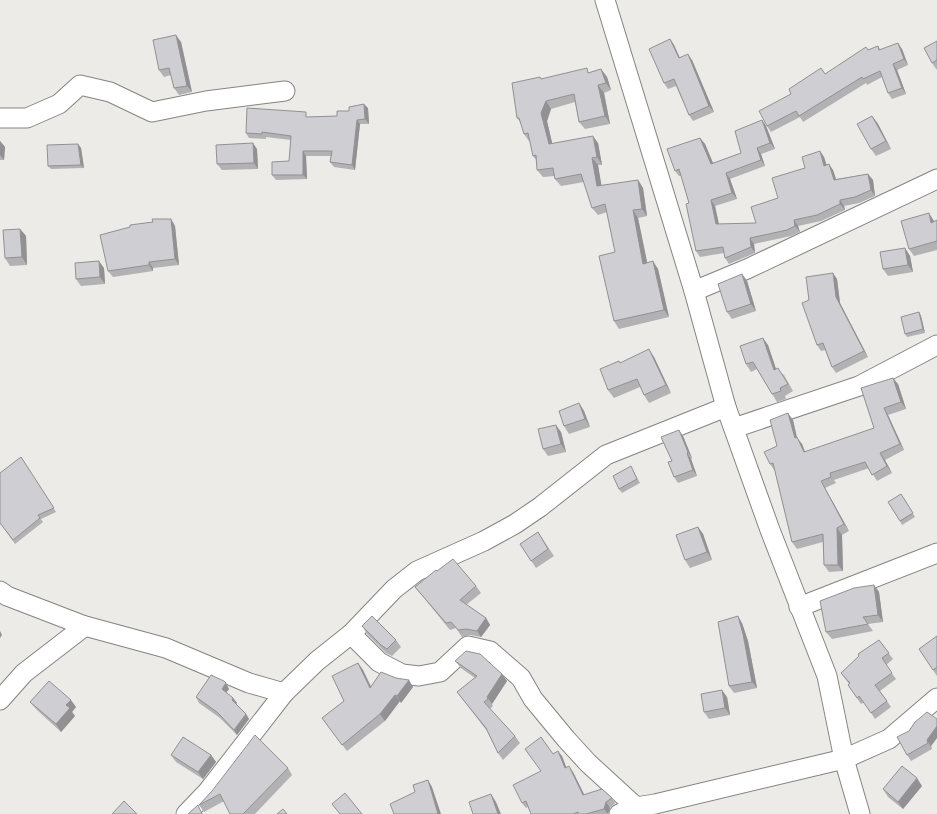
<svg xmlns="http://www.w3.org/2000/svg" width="937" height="814" viewBox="0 0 937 814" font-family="Rubik,sans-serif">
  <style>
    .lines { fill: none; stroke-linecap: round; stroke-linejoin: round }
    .minor-casing { stroke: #848480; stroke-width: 21 }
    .minor { stroke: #fff; stroke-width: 19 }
    .wall { fill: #b2b2b5 }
    .shaded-wall { fill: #919194 }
    .building { fill: #cfcfd3; stroke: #919194 }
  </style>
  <rect width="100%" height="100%" fill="#ecebe7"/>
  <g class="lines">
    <defs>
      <g id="minor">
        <polyline points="605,0 694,291 726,407 770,530 827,676 844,759 860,814"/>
        <polyline points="0,118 27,118 59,104 80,85 110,92 152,112 206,101 285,91"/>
        <polyline points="694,291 747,269 937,179"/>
        <polyline points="734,428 859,386 937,345"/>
        <polyline points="0,591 7,596 85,626 166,648 249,683 284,693 317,661 351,634 394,589 417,571 484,541 515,524 540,507 606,455 726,407"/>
        <polyline points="799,607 937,553"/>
        <polyline points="351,634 379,662 402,674 419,676 440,672 468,646 490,651 521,678 533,699 566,739 588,763 636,807 655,804 844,759 889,739 937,698"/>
        <polyline points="0,700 24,673 85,626"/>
        <polyline points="186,814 208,791 284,693"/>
        <polyline points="619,814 636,807"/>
      </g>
    </defs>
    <!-- minor casing -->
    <use href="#minor" class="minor-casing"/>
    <!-- minor -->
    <use href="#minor" class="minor"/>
  </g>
  <!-- wall -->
  <g class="wall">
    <polygon points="670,39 674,45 680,58 692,60 714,112 693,121 689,115 676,86 668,89 664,83"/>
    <polygon points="937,41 937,70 932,63"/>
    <polygon points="181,42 192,92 179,95 174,88 171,75 164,77 159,70"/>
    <polygon points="878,46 880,49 902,49 908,65 897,70 906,94 892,99 888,93 882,77 867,85 866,83 803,122 800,117 771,132 767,126 791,94 825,74 868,50"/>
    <polygon points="601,69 607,77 611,90 604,93 610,124 585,129 579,122 575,102 551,109 547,121 552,143 598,143 602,165 598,165 601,186 638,180 643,188 647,216 638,218 647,263 658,269 669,317 619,329 614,321 615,252 607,212 598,215 592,208 584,182 561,186 555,179 555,176 543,177 537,170 537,161 533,156 530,141 529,141 524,134 521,123 517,118 541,79 591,72"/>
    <polygon points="368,108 369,124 360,124 355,170 334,167 330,162 331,156 306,156 307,179 276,180 272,175 289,161 291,140 266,137 266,139 249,138 246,133 310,117 337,116 349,111"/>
    <polygon points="872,116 878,124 891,149 876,156 871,149"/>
    <polygon points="762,120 766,126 775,149 761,154 765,166 730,179 737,199 715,206 719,224 756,223 778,198 805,168 820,151 824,157 826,165 833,170 836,179 868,174 873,180 875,196 859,203 844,206 845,210 821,221 798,226 800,232 791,236 754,244 755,253 729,264 725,258 724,253 700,257 696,251 689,203 681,176 679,176 675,171 700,138 705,144 713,163 741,153"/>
    <polygon points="0,141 5,147 4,160 0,160"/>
    <polygon points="78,144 81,148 84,168 51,169 48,166"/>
    <polygon points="257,149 258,169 222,170 217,164"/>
    <polygon points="171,219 175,226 179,265 153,268 153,271 113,277 108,271"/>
    <polygon points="937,220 937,250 914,256 909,249 934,221 934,222"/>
    <polygon points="20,229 26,236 27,265 10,266 5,258"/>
    <polygon points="905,248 910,256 913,272 888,276 883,269"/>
    <polygon points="104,268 105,284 81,286 76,279"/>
    <polygon points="742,274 747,281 756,311 732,319 727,312"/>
    <polygon points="837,279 840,303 868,357 836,373 832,367 825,350 821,351 817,345 809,300"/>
    <polygon points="919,312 921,316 925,333 907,337 905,334"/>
    <polygon points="768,345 776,369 784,375 793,391 785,396 786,399 777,402 757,369 751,372 746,364"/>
    <polygon points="654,357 671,393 649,403 644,395 640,387 614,398 608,390 620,363"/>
    <polygon points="898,384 906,409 888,415 904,450 885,460 892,473 877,481 869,468 834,480 836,483 825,488 849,531 842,535 843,571 829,572 824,565 823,542 797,549 792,542 775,471 770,464 777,446 793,420 797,438 802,444 805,452 874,428 861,388"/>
    <polygon points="579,403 584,411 590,427 569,434 564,426"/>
    <polygon points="561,432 566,452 548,456 543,449"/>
    <polygon points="683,436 692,458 691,459 697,476 678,483 674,477 672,461"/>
    <polygon points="21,457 56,512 41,519 43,522 15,544 0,523"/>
    <polygon points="633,470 640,483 622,493 619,489"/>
    <polygon points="904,498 915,517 902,525 900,521"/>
    <polygon points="698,527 703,534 712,560 690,568 685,560"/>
    <polygon points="538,532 554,556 536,568 520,544"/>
    <polygon points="437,571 476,586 481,593 466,605 486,618 490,625 481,637 470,635 462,637 456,628 450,630 415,587"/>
    <polygon points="874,585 879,592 883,622 868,624 873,631 832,639 826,632"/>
    <polygon points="742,623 748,641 757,688 734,693 729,686"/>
    <polygon points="362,626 396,640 401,647 392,656 386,653 367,634"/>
    <polygon points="937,636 937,676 919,649"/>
    <polygon points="879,640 893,659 886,665 896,679 880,691 891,707 875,719 864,702 861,704 848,685 849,684 841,673"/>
    <polygon points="455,661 507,681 492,704 493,706 490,709 515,736 520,743 503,760 498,753 487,731 457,692 475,678 461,668"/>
    <polygon points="358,663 363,670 371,686 413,687 401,703 400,701 385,721 347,751 322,718 344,701"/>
    <polygon points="224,681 229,689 226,693 233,698 237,703 236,704 246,714 249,719 237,735 220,718 199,703 196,697"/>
    <polygon points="727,697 730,715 709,719 704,712"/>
    <polygon points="30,702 76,707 72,712 75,716 61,732 36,709"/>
    <polygon points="937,719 937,738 931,746 932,749 911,761 907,755"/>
    <polygon points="553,754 562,756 566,768 573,772 584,795 612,798 615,803 610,808 608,814 531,814 528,807 526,808 522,803 541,771"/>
    <polygon points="171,755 211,755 216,762 203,779 176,762"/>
    <polygon points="288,768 292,775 255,814 230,814 224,801 204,812 199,805 212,791"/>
    <polygon points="922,786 903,809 888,797 883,789"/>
  </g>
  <!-- shaded-wall -->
  <g class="shaded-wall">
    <polygon points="176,35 181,42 192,92 187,86"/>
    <polygon points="670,39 674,45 683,65 679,58"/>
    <polygon points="898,43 902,49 908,65 904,59"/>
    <polygon points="688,54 692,60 714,112 709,106"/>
    <polygon points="893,64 897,70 906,94 902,88"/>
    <polygon points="601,69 607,77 611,90 606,83"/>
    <polygon points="598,85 604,93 610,124 605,116"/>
    <polygon points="546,101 551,109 547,121 554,151 549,144 541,113"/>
    <polygon points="364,104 368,108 369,124 365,119"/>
    <polygon points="872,116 878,124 891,149 886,141"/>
    <polygon points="357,120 360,124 355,170 352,165"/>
    <polygon points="762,120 766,126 775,149 770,143"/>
    <polygon points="593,136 598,143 602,165 597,157"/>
    <polygon points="700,138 705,144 716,170 711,164"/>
    <polygon points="0,141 5,147 4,160 0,155"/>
    <polygon points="253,143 257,149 258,169 254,163"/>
    <polygon points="78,144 81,148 84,168 81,165"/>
    <polygon points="757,148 761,154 765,166 761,160"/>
    <polygon points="303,151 306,156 307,179 303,175"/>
    <polygon points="820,151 824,157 829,172 824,166"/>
    <polygon points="592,158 598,165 603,194 597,186"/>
    <polygon points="829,164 833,170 838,185 834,180"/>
    <polygon points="726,173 730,179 737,199 732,193"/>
    <polygon points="868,174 873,180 875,196 871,190"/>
    <polygon points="638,180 643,188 647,216 642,209"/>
    <polygon points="711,200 715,206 720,230 716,224"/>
    <polygon points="840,200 844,206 845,210 840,204"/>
    <polygon points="633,210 638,218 649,271 643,264"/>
    <polygon points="929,213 934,221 936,231 931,223"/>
    <polygon points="171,219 175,226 179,265 175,259"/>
    <polygon points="794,220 798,226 800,232 795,226"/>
    <polygon points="20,229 26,236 27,265 22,257"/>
    <polygon points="750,238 754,244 755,253 751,247"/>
    <polygon points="905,248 910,256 913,272 908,265"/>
    <polygon points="99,261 104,268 105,284 100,277"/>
    <polygon points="653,261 658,269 669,317 664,310"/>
    <polygon points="149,262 153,268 153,271 149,265"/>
    <polygon points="833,273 837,279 840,303 868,357 864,351 836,297"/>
    <polygon points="742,274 747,281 756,311 751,304"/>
    <polygon points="919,312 921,316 925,333 923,329"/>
    <polygon points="763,338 768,345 779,378 774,370"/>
    <polygon points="649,349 654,357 671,393 666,385"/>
    <polygon points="893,378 898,384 906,409 901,402"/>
    <polygon points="579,403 584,411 590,427 585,419"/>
    <polygon points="884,408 888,415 904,450 900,444"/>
    <polygon points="788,413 793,420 797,438 802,444 808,459 795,438"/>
    <polygon points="556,425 561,432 566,452 561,444"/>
    <polygon points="679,430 683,436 692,458 688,452"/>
    <polygon points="687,453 691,459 697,476 693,470"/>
    <polygon points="880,453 885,460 892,473 887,466"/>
    <polygon points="821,481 825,488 849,531 844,524"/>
    <polygon points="698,527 703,534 712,560 707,552"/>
    <polygon points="837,528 842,535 843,571 838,565"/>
    <polygon points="874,585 879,592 883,622 878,615"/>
    <polygon points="738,616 742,623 748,641 757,688 752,682"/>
    <polygon points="486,618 490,625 481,637 477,631"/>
    <polygon points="0,631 2,635 0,638"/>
    <polygon points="358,663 363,670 374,694 370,688"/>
    <polygon points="502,674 507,681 492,704 487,697"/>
    <polygon points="409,680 413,687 401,703 397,696"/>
    <polygon points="226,683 229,689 225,694 222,689"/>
    <polygon points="722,690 727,697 730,715 725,708"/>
    <polygon points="395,695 400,701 385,721 380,714"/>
    <polygon points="233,698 237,703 235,705 232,700"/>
    <polygon points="71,700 76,707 72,712 75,716 61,732 56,724 66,705"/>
    <polygon points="246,714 249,719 237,735 234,730"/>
    <polygon points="937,726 937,738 931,746 932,749 927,740"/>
    <polygon points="558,751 562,756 569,774 565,768"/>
    <polygon points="211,755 216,762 203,779 198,772"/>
    <polygon points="569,766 573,772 587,800 583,795"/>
    <polygon points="917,778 922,786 903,809 898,802"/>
    <polygon points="428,780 432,787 441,814 438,814"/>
    <polygon points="491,794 496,802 501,814 498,814"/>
    <polygon points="606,802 610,808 608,814 604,809"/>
  </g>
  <!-- building -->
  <g class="building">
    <polygon points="176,35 187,86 174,88 169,68 159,70 153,40"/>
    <polygon points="670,39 679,58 688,54 709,106 689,115 674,79 664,83 649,49"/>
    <polygon points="937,41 937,60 932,63 924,48"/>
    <polygon points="898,43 904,59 893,64 902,88 888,93 880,71 863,79 862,77 799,116 796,111 767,126 759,111 791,94 789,89 821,68 825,74 866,47 868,50 878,46 879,50"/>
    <polygon points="587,68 588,73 601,69 606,83 598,85 605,116 579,122 574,94 546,101 541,113 549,144 593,136 597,157 592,158 597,186 638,180 642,209 633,210 643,264 653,261 664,310 614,321 599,256 615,252 605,204 592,208 581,174 555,179 553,168 537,170 536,155 533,156 528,133 524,134 519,118 517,118 512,83 540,77 541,79"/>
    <polygon points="364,104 365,119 357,120 352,165 330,162 332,151 303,151 303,175 272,175 272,162 289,161 291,136 262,132 262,134 246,133 247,108 306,112 306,117 337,116 337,111 349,111 349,107"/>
    <polygon points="872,116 886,141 871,149 857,124"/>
    <polygon points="762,120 770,143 757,148 761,160 726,173 732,193 711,200 716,224 756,223 751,207 778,198 772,178 805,168 802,157 820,151 824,166 829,164 834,180 868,174 871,190 855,197 840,200 840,204 817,215 794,220 795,226 787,230 750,238 751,247 725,258 723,247 696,251 686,204 689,203 679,169 675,171 667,149 700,138 711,164 741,153 735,131"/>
    <polygon points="253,143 254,163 217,164 216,145"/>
    <polygon points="78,144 81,165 48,166 47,145"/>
    <polygon points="929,213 931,223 937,220 937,241 909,249 901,221"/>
    <polygon points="152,219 171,219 175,259 149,262 149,265 108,271 100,235 130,227 130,225 153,222"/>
    <polygon points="20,229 22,257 5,258 3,230"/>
    <polygon points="905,248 908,265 883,269 880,252"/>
    <polygon points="99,261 100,277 76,279 75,263"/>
    <polygon points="833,273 836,297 864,351 832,367 823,343 817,345 802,303 809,300 806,277"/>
    <polygon points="742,274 751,304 727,312 718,284"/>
    <polygon points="919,312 923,329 905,334 901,317"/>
    <polygon points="763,338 774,370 778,368 788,384 780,388 781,391 772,394 753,362 746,364 740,346"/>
    <polygon points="649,349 666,385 644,395 637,379 608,390 600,369 619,361 620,363"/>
    <polygon points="893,378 901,402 884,408 900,444 880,453 887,466 872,475 865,462 830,473 831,477 821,481 844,524 837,528 838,565 824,565 823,534 792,542 773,463 770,464 764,452 777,446 770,420 788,413 795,438 797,437 804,452 874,428 861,388"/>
    <polygon points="579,403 585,419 564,426 559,411"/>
    <polygon points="556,425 561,444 543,449 538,429"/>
    <polygon points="679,430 688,452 687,453 693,470 674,477 668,462 672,461 661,437"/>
    <polygon points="21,457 54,508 38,515 40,518 13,540 0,523 0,473"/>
    <polygon points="631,466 637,479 619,489 613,476"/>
    <polygon points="901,494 913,513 900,521 888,502"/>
    <polygon points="698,527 707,552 685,560 676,535"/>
    <polygon points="538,532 548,549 531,561 520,544"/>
    <polygon points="453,559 476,586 460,600 486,618 477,631 466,629 458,630 451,622 446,623 415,587 436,570 437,571"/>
    <polygon points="874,585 878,615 863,617 868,624 826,632 820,601 854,588"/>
    <polygon points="372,616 396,640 387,649 381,645 362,626"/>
    <polygon points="738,616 743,634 752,682 729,686 718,622"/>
    <polygon points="937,636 937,667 933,670 919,649"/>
    <polygon points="879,640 889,653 882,658 892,673 875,685 887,701 871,713 859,696 857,698 848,685 850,683 841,673 859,656 858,654"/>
    <polygon points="466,651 480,654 502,674 487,697 488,699 484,702 515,736 498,753 486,728 457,692 477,676 455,661"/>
    <polygon points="358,663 370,688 381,672 396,678 409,680 397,696 395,695 380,714 342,745 322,718 344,701 332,676"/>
    <polygon points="211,675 224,681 226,683 222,689 233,698 232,700 246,714 234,730 217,712 196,697"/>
    <polygon points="49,681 71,700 66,705 70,708 56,724 30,702"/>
    <polygon points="722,690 725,708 704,712 701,694"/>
    <polygon points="927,712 937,719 937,726 927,740 928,743 907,755 897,737 909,731 915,722"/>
    <polygon points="255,735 288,768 243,814 230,814 220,794 199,805 212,791"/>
    <polygon points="183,737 211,755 198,772 171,755"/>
    <polygon points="541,737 553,754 558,751 565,768 569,766 583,795 602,789 612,798 606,802 604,809 586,814 578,814 578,812 573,814 531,814 526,801 522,803 513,785 541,771 525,749"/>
    <polygon points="902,766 917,778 898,802 883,789"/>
    <polygon points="428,780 438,814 394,814 390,804 415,792 413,785"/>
    <polygon points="345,793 362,814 340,814 332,804"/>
    <polygon points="491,794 498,814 473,814 469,802"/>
    <polygon points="124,801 137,814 112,814"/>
    <polygon points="198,805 202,814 188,814"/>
    <polygon points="283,809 287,814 277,814"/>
  </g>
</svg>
